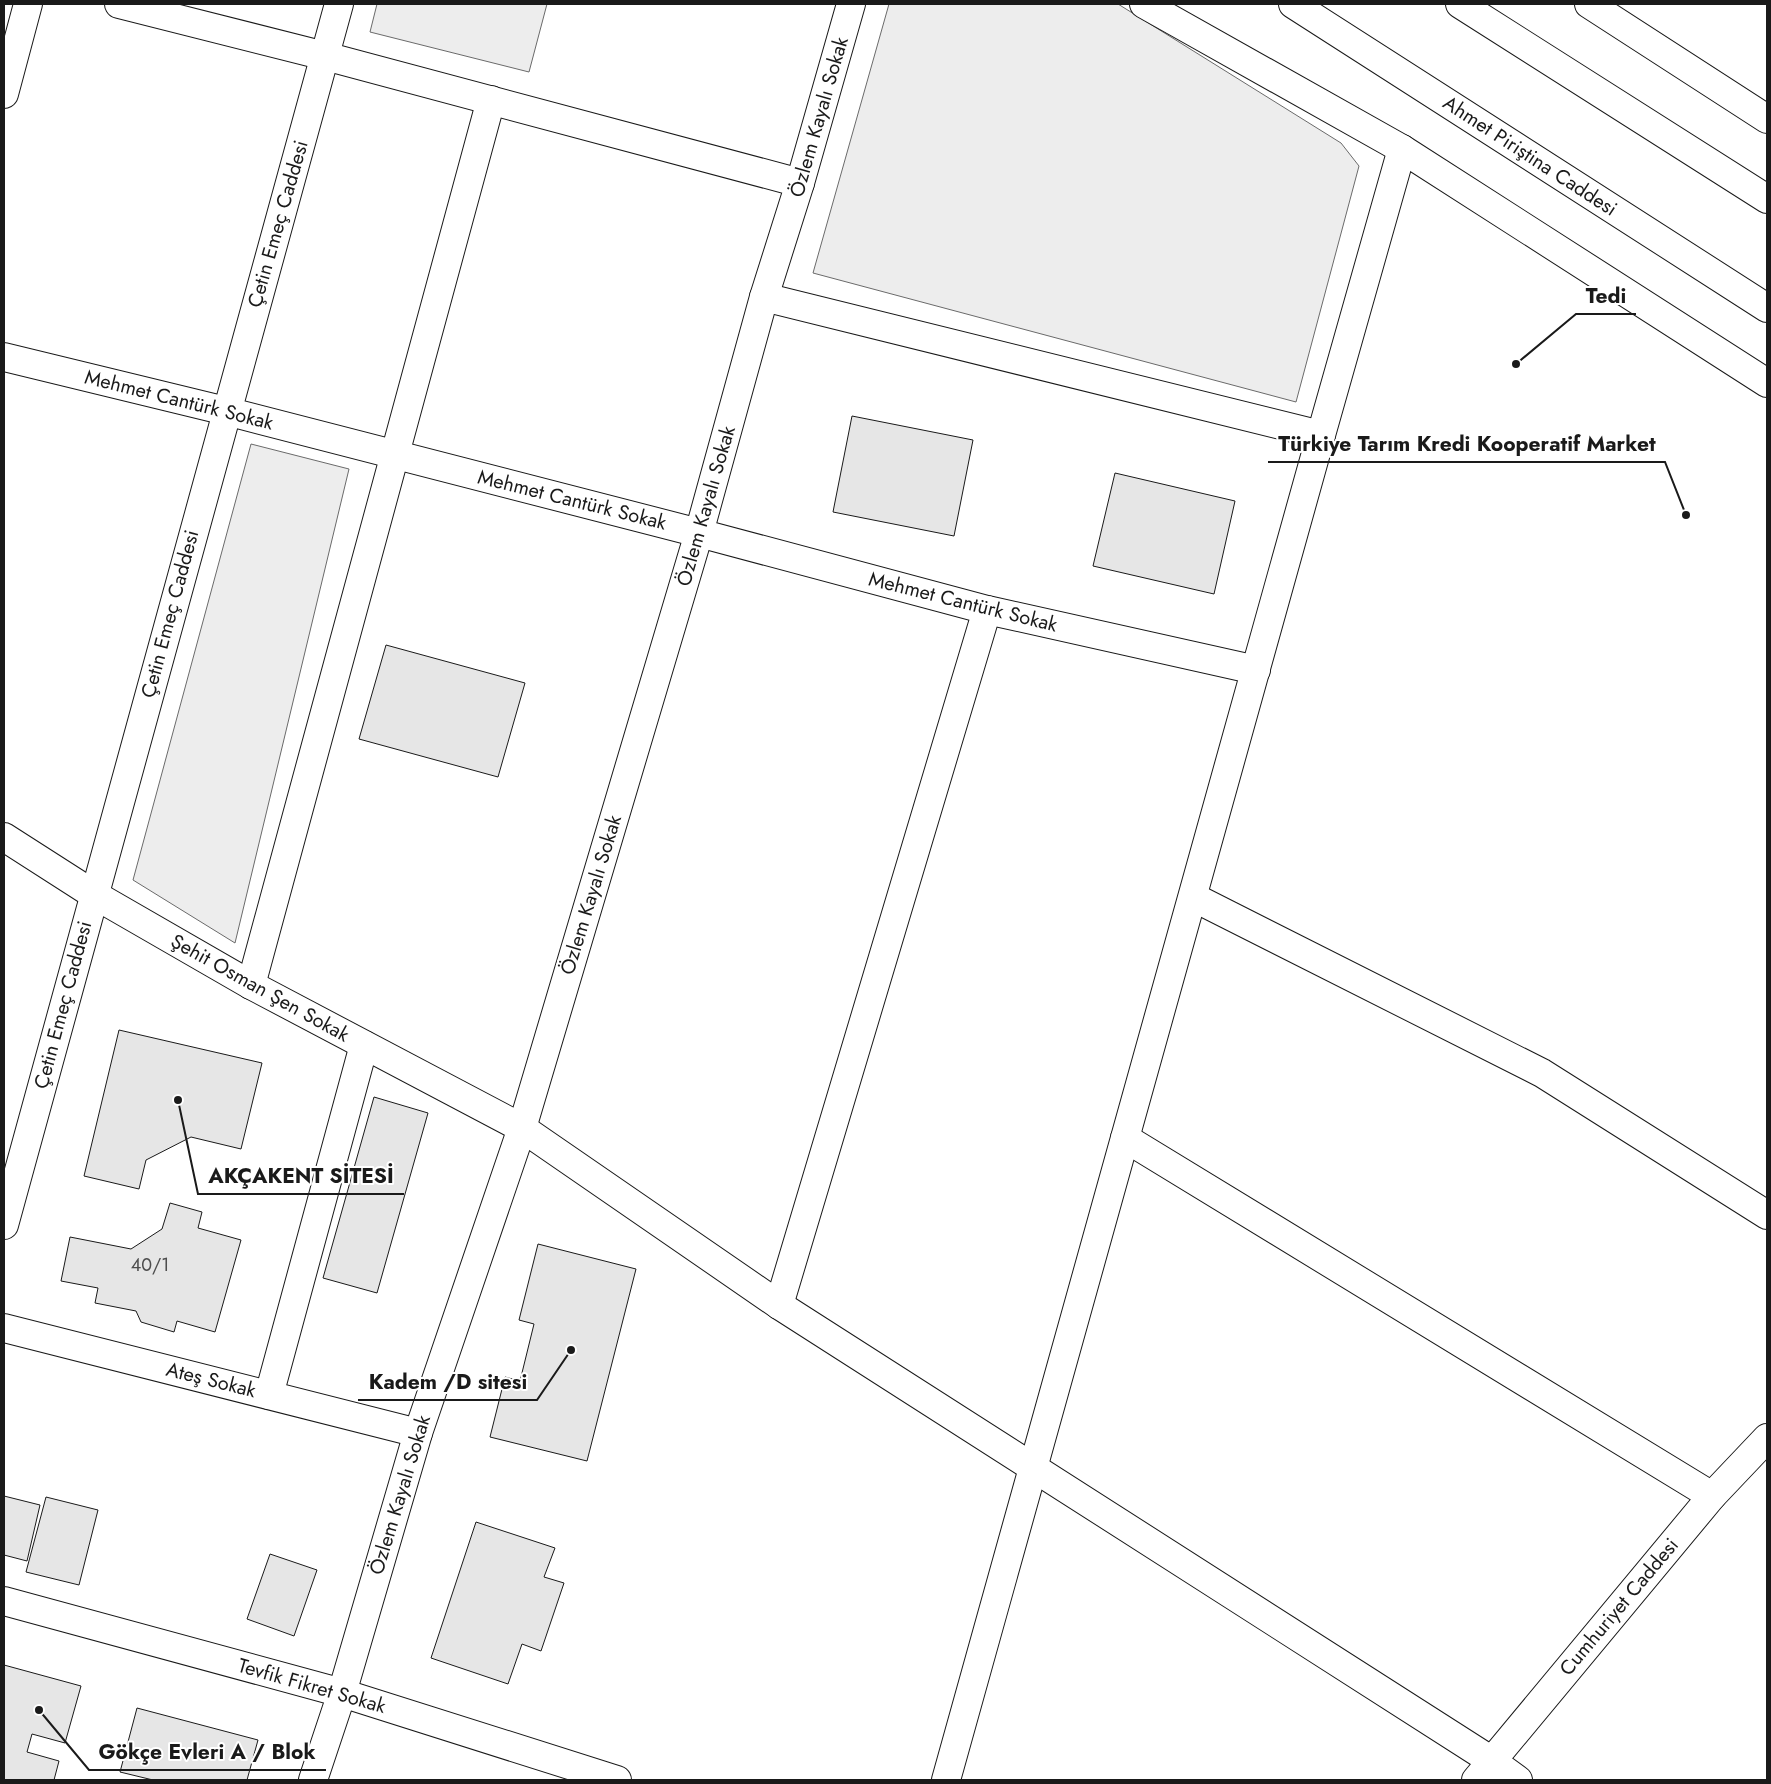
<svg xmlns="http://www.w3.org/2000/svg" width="1771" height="1784" viewBox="0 0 1771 1784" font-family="Jost,sans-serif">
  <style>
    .built { fill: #ededed; stroke: #6a6a6a }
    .building { fill: #e6e6e6; stroke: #1a1a1a }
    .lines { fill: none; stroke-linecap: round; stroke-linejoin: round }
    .minor-casing { stroke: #1a1a1a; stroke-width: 30 }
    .minor { stroke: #fff; stroke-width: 28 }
    .labels { text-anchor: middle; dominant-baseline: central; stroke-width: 4; stroke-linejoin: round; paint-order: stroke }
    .number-label { font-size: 18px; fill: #4d4d4d }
    .street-label { font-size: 20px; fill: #1a1a1a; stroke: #fff }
    .leader { fill: none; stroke: #1a1a1a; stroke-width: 2 }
    .callout-dot { fill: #1a1a1a; stroke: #fff; stroke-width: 2 }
    .callout-label { font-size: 21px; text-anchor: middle; font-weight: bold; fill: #1a1a1a; stroke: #fff; stroke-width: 4; stroke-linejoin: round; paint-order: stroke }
  </style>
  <rect width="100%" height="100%" fill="#fff"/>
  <!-- built -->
  <g class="built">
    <polygon points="377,4 547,4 529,72 370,32"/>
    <polygon points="889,4 1118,4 1341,143 1359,166 1296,402 813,273"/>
    <polygon points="251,444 349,469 235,943 133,880"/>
  </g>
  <!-- building -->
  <g class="building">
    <polygon points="852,416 973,440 954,536 833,512"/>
    <polygon points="1115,473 1235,501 1214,594 1093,566"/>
    <polygon points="386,645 525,683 498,777 359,739"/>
    <polygon points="119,1030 262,1063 241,1149 191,1137 146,1160 139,1189 84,1176"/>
    <polygon points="374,1097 428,1113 377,1293 323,1278"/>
    <polygon points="170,1203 202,1212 198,1228 241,1240 215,1332 177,1321 174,1332 141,1322 136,1311 95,1303 98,1288 61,1281 70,1237 131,1249 162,1229"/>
    <polygon points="538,1244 636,1269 587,1461 490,1437 505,1377 520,1381 534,1324 519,1320"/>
    <polygon points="4,1496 40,1505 27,1561 4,1555"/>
    <polygon points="46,1497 98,1510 79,1585 26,1572"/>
    <polygon points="476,1522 555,1548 544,1577 564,1583 541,1651 522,1644 508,1684 431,1658"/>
    <polygon points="270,1554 317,1570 294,1636 247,1619"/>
    <polygon points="4,1665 81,1686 65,1743 32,1734 27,1752 59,1761 54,1780 4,1780"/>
    <polygon points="137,1708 258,1740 247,1780 153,1780 120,1772"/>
  </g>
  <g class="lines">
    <defs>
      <g id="minor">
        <polyline points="119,4 325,56 800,183"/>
        <polyline points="1144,4 1402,149 1767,383"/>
        <polyline points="1293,4 1767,308"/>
        <polyline points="1460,4 1767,199"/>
        <polyline points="1589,4 1767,119"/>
        <polyline points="4,94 28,4"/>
        <polyline points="764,297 1321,435"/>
        <polyline points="4,357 226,411 699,533 987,610 1256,670"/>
        <polyline points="4,837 93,894 251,985 522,1128 779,1305 1492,1761 1518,1780"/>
        <polyline points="1193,897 1542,1073 1767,1215"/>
        <polyline points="251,985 491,100"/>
        <polyline points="1125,1138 1712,1496"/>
        <polyline points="4,1225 339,4"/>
        <polyline points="779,1305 987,610"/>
        <polyline points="4,1328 418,1433"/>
        <polyline points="269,1395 364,1045"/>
        <polyline points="4,1601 342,1693 617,1780"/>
        <polyline points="313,1780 342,1693 418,1433 522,1128 699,533 764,297 800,183 851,4"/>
        <polyline points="946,1780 1321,435 1402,149"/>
        <polyline points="1476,1780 1712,1496 1767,1438"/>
      </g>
    </defs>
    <!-- minor casing -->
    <use href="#minor" class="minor-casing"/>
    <!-- minor -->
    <use href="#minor" class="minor"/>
  </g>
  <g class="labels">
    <!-- number labels -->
    <g class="number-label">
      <text x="150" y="1265">40/1</text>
    </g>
    <!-- street labels -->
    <g class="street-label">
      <text transform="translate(819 117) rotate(-74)">Özlem Kayalı Sokak</text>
      <text transform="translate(1530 156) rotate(33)">Ahmet Piriştina Caddesi</text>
      <text transform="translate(278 224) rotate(-74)">Çetin Emeç Caddesi</text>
      <text transform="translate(179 400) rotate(14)">Mehmet Cantürk Sokak</text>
      <text transform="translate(572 500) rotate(14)">Mehmet Cantürk Sokak</text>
      <text transform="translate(706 506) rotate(-74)">Özlem Kayalı Sokak</text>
      <text transform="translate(963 602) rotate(14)">Mehmet Cantürk Sokak</text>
      <text transform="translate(170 614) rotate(-75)">Çetin Emeç Caddesi</text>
      <text transform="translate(591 895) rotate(-73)">Özlem Kayalı Sokak</text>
      <text transform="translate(260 988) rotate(29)">Şehit Osman Şen Sokak</text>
      <text transform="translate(63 1005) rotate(-75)">Çetin Emeç Caddesi</text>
      <text transform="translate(211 1380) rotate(14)">Ateş Sokak</text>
      <text transform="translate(400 1495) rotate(-73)">Özlem Kayalı Sokak</text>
      <text transform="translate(1619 1607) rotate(-50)">Cumhuriyet Caddesi</text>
      <text transform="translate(312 1686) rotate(16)">Tevfik Fikret Sokak</text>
    </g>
  </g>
  <!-- callouts -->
  <path class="leader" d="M1516 364L1576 314H1636M1686 515L1665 462H1268M178 1100L198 1194H404M571 1350L537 1400H358M39 1710L89 1770H326"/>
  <g class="callout-dot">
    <circle cx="1516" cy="364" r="5"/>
    <circle cx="1686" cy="515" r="5"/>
    <circle cx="178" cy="1100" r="5"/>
    <circle cx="571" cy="1350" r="5"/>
    <circle cx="39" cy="1710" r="5"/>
  </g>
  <g class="callout-label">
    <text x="1606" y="303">Tedi</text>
    <text x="1467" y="451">Türkiye Tarım Kredi Kooperatif Market</text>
    <text x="301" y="1183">AKÇAKENT SİTESİ</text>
    <text x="448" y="1389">Kadem /D sitesi</text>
    <text x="207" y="1759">Gökçe Evleri A / Blok</text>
  </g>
  <!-- border -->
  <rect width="1771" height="1784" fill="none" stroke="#1a1a1a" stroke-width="10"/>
</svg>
